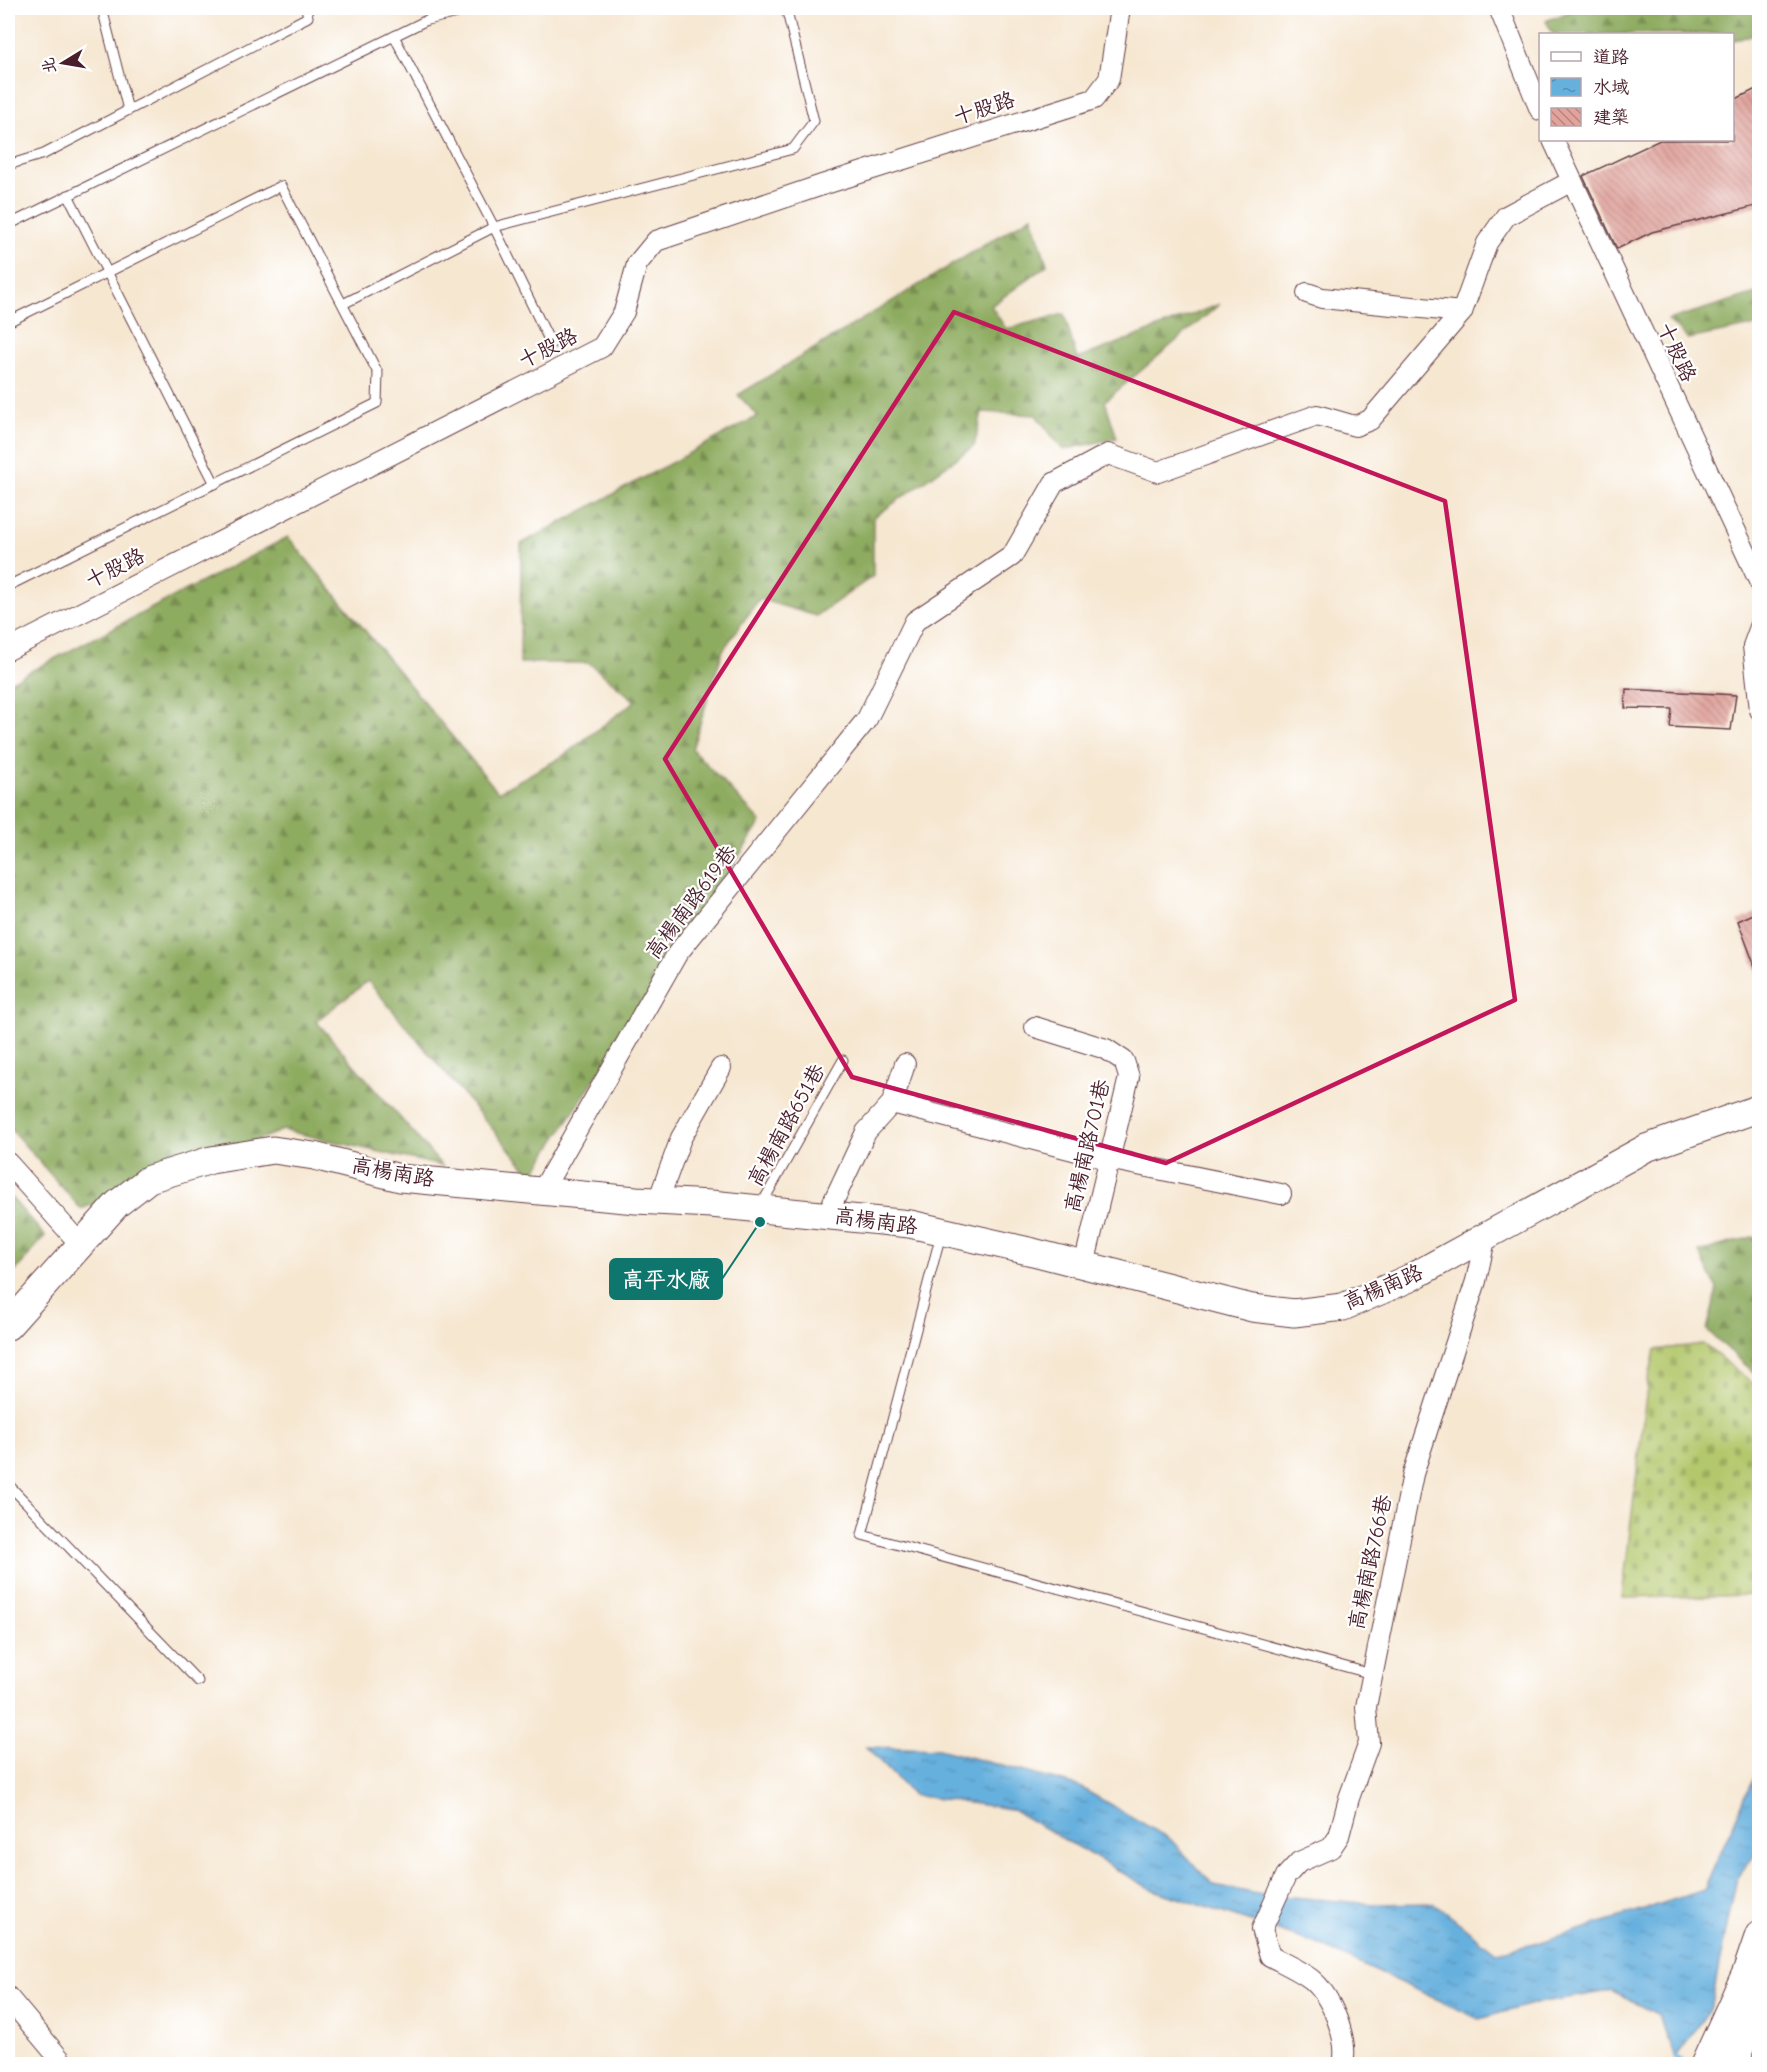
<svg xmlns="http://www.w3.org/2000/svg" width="1767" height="2072" viewBox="0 0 1767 2072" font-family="'Comic Neue','LXGW WenKai TC',sans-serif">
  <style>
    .forest { fill: url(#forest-firs); stroke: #6c6646; stroke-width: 1.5 }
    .cemetery { fill: url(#cemetery-stones); stroke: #7e744c; stroke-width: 1.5 }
    .water { fill: url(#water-ripples); stroke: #586884; stroke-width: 1.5 }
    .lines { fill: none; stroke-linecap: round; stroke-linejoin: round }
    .stream { stroke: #66b0de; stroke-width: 5 }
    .building { fill: url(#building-back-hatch) }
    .lane-casing { stroke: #643d44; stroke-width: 11 }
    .street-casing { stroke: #643d44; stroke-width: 22 }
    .secondary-casing { stroke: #643d44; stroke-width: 29 }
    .primary-casing { stroke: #643d44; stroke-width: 32 }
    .lane { stroke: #fff; stroke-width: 9 }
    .street { stroke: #fff; stroke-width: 20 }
    .secondary { stroke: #fff; stroke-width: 27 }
    .primary { stroke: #fff; stroke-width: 30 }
    .marked { fill: none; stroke: #c2185b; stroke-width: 4.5; stroke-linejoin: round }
    .labels { text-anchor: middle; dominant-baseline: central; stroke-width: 4.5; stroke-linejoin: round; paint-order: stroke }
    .street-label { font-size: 21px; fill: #4a1f2b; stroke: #fff }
    .leader { fill: none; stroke: #0f766e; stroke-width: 2 }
    .callout-dot { fill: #0f766e; stroke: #fff; stroke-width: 2 }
    .callout { fill: #0f766e; stroke: #0f766e; stroke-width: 2 }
    .callout-label { font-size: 22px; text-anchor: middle; font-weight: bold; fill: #fff }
  </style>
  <defs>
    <pattern id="forest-firs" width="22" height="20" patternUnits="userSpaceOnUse" patternTransform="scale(1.5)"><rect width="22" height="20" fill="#8eac60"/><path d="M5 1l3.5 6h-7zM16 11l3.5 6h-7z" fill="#768b4f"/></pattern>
    <pattern id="cemetery-stones" width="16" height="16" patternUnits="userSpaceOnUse" patternTransform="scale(1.5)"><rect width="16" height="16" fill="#b3c86c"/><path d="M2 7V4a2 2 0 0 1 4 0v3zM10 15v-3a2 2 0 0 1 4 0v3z" fill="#9bab5e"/></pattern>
    <pattern id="water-ripples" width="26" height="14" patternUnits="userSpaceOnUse" patternTransform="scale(1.5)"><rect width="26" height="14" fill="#66b0de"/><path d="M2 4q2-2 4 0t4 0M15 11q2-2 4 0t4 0" fill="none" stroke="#568fb4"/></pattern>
    <pattern id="building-back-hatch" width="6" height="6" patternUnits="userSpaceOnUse" patternTransform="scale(1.5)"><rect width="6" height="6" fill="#e1a39c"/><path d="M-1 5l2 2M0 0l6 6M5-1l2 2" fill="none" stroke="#b8847f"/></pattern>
  </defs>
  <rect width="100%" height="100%" fill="#fff"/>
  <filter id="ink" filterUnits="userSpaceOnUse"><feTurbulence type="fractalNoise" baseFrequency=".0167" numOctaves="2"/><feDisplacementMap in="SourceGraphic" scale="12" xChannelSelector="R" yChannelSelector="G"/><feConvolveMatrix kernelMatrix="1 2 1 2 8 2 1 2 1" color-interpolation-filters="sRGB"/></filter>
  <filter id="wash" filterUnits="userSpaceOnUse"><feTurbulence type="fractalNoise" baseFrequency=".008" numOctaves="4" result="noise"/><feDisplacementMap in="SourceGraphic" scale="24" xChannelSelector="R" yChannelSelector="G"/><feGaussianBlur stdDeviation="1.35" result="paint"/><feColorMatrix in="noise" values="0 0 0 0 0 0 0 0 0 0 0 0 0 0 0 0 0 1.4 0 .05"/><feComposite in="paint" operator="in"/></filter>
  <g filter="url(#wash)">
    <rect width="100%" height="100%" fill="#f6e7d1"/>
    <!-- forest -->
    <g class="forest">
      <polygon points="1579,8 1759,8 1759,34 1733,40 1732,34 1553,34 1546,21"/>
      <polygon points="1032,216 1047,265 991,306 1006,329 1064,314 1077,359 1220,304 1105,401 1117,438 1063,450 1036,415 982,412 974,446 873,518 873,576 816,616 759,599 723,650 692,749 761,822 532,1176 368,981 316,1021 442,1166 283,1130 81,1209 8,1126 8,683 288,537 498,792 560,758 635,701 589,663 520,663 521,544 758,416 738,395"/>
      <polygon points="1759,292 1759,325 1688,339 1668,320"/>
      <polygon points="8,1194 45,1236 8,1280"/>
      <polygon points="1759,1235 1760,1235 1759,1377 1707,1330 1717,1289 1699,1252"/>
    </g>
    <!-- cemetery -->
    <polygon class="cemetery" points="1703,1344 1759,1388 1760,1494 1756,1503 1760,1507 1759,1581 1755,1595 1622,1598 1647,1387 1655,1350"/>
    <!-- water -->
    <polygon class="water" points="866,1747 938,1749 1078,1786 1170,1839 1214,1885 1257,1894 1373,1904 1434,1903 1496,1952 1535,1944 1704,1890 1756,1772 1759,1753 1759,1850 1737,1877 1710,2010 1676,2057 1657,2014 1611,1991 1536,2003 1479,2019 1317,1944 1151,1889 1011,1809 913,1795"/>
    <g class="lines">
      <!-- stream -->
      <polyline class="stream" points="1676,2057 1685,2064"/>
    </g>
    <g id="blocks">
      <!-- building -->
      <g class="building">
        <polygon points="1760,87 1760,205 1652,232 1617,249 1583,176 1660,140 1732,140 1732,101"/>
        <polygon points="1626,689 1736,695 1731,730 1670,727 1672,709 1625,708"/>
        <polygon points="1760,911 1760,974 1758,975 1738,921"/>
      </g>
    </g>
  </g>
  <g filter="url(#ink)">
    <use href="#blocks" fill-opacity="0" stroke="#643d44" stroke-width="1.5"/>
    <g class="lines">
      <defs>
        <g id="lane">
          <polyline points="102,8 128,110"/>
          <polyline points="394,36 494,227 551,344"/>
          <polyline points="8,165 44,154 308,17 306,8"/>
          <polyline points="68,195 215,484"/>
          <polyline points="8,225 427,20 479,8"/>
          <polyline points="343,304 494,227 793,149 814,121 786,8"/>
          <polyline points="8,322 281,186 378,373 377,403 8,586"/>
          <polyline points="760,1207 843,1060"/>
          <polyline points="941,1234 862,1535 1372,1674"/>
          <polyline points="8,1484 198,1681"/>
        </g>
        <g id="street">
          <polyline points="1499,8 1540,110"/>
          <polyline points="1553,140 1760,583"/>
          <polyline points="1307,293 1322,298 1462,312"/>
          <polyline points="1760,627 1753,646 1760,710"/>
          <polyline points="8,650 602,347 624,312 637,264 656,241 822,185 1094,99 1109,79 1120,8"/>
          <polyline points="1035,1027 1106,1049 1124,1061 1129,1077 1084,1265"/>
          <polyline points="892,1103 1108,1159 1281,1194"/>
          <polyline points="8,1163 81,1245"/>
          <polyline points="542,1191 677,954 867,719 915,621 1012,556 1054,483 1108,454 1158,472 1317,415 1355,426 1370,420 1462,312 1487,243 1506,216 1572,181"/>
          <polyline points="658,1201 681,1138 721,1068"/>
          <polyline points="827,1215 866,1132 892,1103 905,1064"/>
          <polyline points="8,1997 64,2064"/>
          <path d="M1343,2064C1349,2040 1331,1995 1311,1979C1299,1970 1283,1963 1270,1956L1262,1929L1286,1876L1299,1862L1331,1848L1339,1836L1349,1798L1369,1743L1366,1707L1413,1474L1476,1281L1486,1235"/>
        </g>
        <polyline id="secondary" points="8,1326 117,1204 149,1179 211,1160 273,1150 314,1156 400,1178 636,1200 711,1204 910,1224 1033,1252 1252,1308 1294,1313 1343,1307 1410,1278 1646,1148 1760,1108"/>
        <g id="primary">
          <polyline points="1706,2064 1747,1974 1760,1936"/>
          <polyline points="1732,2064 1760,2001"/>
        </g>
      </defs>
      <!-- lane casing -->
      <use href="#lane" class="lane-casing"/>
      <!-- street casing -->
      <use href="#street" class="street-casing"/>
      <!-- secondary casing -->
      <use href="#secondary" class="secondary-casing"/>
      <!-- primary casing -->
      <use href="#primary" class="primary-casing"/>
      <!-- lane -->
      <use href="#lane" class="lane"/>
      <!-- street -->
      <use href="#street" class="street"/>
      <!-- secondary -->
      <use href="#secondary" class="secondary"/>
      <!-- primary -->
      <use href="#primary" class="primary"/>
    </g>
  </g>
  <!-- marked area -->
  <path class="marked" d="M954,312L1445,501L1515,1000L1166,1163L852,1077L665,759Z"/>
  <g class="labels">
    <!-- street labels -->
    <g class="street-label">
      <text transform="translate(984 108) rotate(-18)">十股路</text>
      <text transform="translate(548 348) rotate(-27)">十股路</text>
      <text transform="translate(1677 352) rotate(65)">十股路</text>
      <text transform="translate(115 568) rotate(-27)">十股路</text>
      <text transform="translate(691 902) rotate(-53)">高楊南路619巷</text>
      <text transform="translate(786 1125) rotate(-61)">高楊南路651巷</text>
      <text transform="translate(1087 1146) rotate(-77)">高楊南路701巷</text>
      <text transform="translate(393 1172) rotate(10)">高楊南路</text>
      <text transform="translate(876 1221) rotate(8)">高楊南路</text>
      <text transform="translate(1383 1287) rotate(-23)">高楊南路</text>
      <text transform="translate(1370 1562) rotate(-78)">高楊南路766巷</text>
    </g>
  </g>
  <!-- callouts -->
  <path class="leader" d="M760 1222L722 1279"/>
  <circle class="callout-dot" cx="760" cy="1222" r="6"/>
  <rect class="callout" x="610" y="1259" width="112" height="40" rx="6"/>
  <g class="callout-label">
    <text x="666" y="1287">高平水廠</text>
  </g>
  <!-- margin -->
  <rect width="1767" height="2072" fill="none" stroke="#fff" stroke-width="30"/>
  <!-- legend -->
  <rect x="1539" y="33" width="195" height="108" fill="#ffffff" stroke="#b7a5aa" stroke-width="1.5"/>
  <rect x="1551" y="52" width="30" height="9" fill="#ffffff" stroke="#b7a5aa" stroke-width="1.5"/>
  <text x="1593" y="63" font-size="18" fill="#4a1f2b">道路</text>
  <rect x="1551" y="78" width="30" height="18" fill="url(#water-ripples)" stroke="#b7a5aa" stroke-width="1.5"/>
  <text x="1593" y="93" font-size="18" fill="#4a1f2b">水域</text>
  <rect x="1551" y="108" width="30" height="18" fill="url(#building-back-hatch)" stroke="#b7a5aa" stroke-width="1.5"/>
  <text x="1593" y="123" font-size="18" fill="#4a1f2b">建築</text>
  <!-- north arrow -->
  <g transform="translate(63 63) rotate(259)" stroke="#ffffff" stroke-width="4.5" paint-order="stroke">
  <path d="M0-4.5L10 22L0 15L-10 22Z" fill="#4a1f2b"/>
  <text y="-9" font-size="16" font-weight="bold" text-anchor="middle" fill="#4a1f2b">北</text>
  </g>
</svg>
